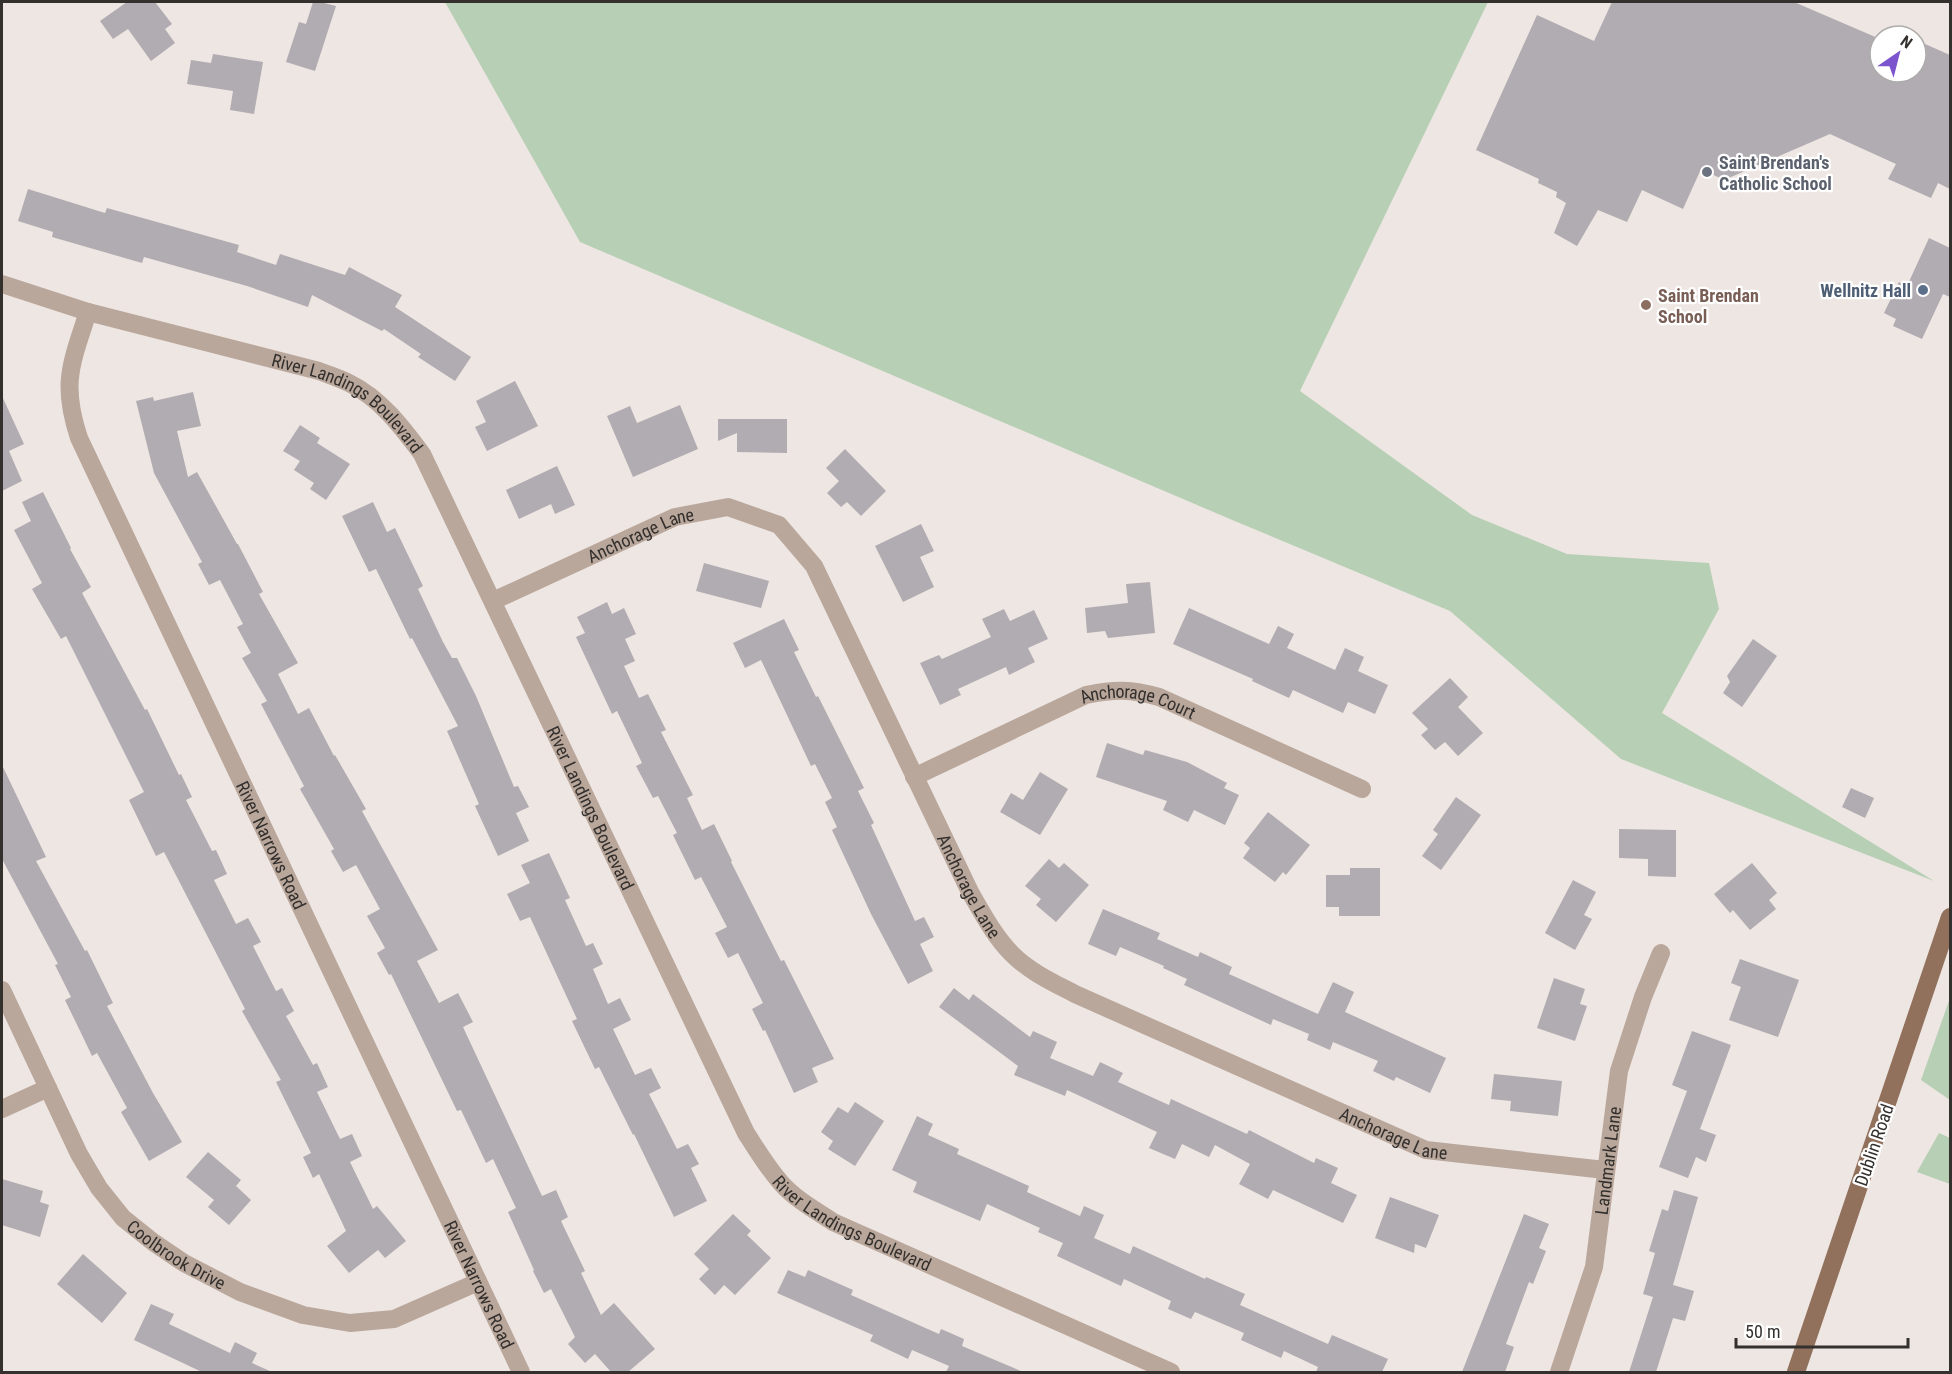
<svg xmlns="http://www.w3.org/2000/svg" width="1952" height="1374" viewBox="0 0 1952 1374" font-family="'Roboto Condensed',sans-serif">
  <style>
    .green { fill: #b6cfb5 }
    .building { fill: #b1acb1 }
    .lines { fill: none; stroke-linecap: round; stroke-linejoin: round }
    .minor { stroke: #baa79b; stroke-width: 18 }
    .major { stroke: #91715c; stroke-width: 18 }
    .worship-dot { fill: #6b7280; stroke: #fff; stroke-width: 2 }
    .service-dot { fill: #5c6f8a; stroke: #fff; stroke-width: 2 }
    .education-dot { fill: #8d6e63; stroke: #fff; stroke-width: 2 }
    .labels { text-anchor: middle; dominant-baseline: central; stroke-width: 4.5; stroke-linejoin: round; paint-order: stroke }
    .worship-label { font-size: 18px; font-weight: bold; fill: #5b616d; stroke: #fff; text-anchor: start }
    .service-label { font-size: 18px; font-weight: bold; fill: #4e5e75; stroke: #fff; text-anchor: end }
    .education-label { font-size: 18px; font-weight: bold; fill: #785e54; stroke: #fff; text-anchor: start }
    .street-label { font-size: 18px; fill: #33302e; stroke: #fff }
  </style>
  <rect width="100%" height="100%" fill="#eee6e2"/>
  <!-- green -->
  <g class="green">
    <polygon points="445,2 1488,2 1300,391 1472,515 1567,554 1709,563 1719,609 1662,713 1934,881 1621,759 1450,611 1237,522 580,242"/>
    <polygon points="1950,998 1950,1100 1921,1080"/>
    <polygon points="1939,1133 1950,1138 1950,1184 1917,1172"/>
  </g>
  <!-- building -->
  <g class="building">
    <polygon points="127,2 155,2 172,24 165,29 175,43 151,61 128,29 113,39 100,21"/>
    <polygon points="313,2 320,2 336,6 315,71 286,62 299,22 306,24"/>
    <polygon points="1612,2 1794,2 1880,39 1880,72 1916,72 1916,40 1950,55 1950,189 1938,183 1931,198 1888,179 1896,164 1830,134 1724,180 1701,169 1683,209 1642,190 1627,222 1598,210 1577,246 1554,233 1566,203 1556,197 1557,192 1538,183 1539,179 1476,150 1537,15 1594,41"/>
    <polygon points="213,54 263,62 254,114 230,110 233,91 187,84 191,60 211,63"/>
    <polygon points="28,189 105,213 107,208 239,245 237,252 276,265 280,254 345,275 349,267 402,295 395,307 471,357 455,381 418,357 421,354 384,329 382,331 312,295 308,307 247,286 144,257 142,263 52,237 53,232 18,221"/>
    <polygon points="1929,238 1950,248 1950,297 1943,294 1922,339 1893,326 1896,319 1884,313 1899,282 1907,286"/>
    <polygon points="515,381 538,426 487,451 475,427 486,422 476,401"/>
    <polygon points="193,392 201,426 177,431 188,477 197,472 237,544 238,544 263,592 259,594 298,663 278,674 298,714 309,708 334,756 335,755 366,809 362,811 438,950 417,961 439,1003 458,993 473,1022 463,1027 542,1196 556,1190 568,1217 561,1221 585,1271 581,1273 601,1315 614,1303 655,1349 628,1372 611,1372 595,1354 585,1363 568,1344 575,1337 551,1289 544,1293 533,1271 534,1270 508,1212 516,1208 493,1159 486,1163 461,1110 457,1111 391,974 389,975 377,953 385,948 367,916 380,909 356,865 343,872 331,851 334,849 300,789 304,786 261,704 267,701 242,658 251,653 237,627 243,624 220,580 209,585 198,564 202,562 154,473 136,401 153,397 154,401"/>
    <polygon points="2,396 24,444 9,451 22,481 2,491"/>
    <polygon points="680,405 698,449 633,477 607,416 630,406 637,423"/>
    <polygon points="718,419 787,419 787,453 737,452 737,433 718,441"/>
    <polygon points="300,425 320,438 317,443 350,464 326,500 310,489 314,483 294,470 300,461 283,451"/>
    <polygon points="845,449 886,491 861,516 847,502 841,507 827,493 839,481 826,468"/>
    <polygon points="557,466 575,505 555,514 551,504 519,519 506,490"/>
    <polygon points="43,492 71,548 70,549 91,587 82,593 145,710 147,709 179,775 181,774 192,797 186,800 212,851 216,850 227,874 214,880 236,924 248,918 261,942 253,946 276,991 282,988 294,1011 286,1016 313,1065 317,1063 328,1087 317,1092 340,1139 352,1134 362,1156 350,1162 373,1209 377,1206 406,1241 385,1258 378,1250 349,1273 327,1246 346,1231 319,1174 313,1178 303,1157 311,1153 276,1082 281,1080 242,1011 245,1009 164,852 156,856 129,800 144,792 66,636 61,639 32,589 42,583 14,530 31,521 22,502"/>
    <polygon points="373,502 387,532 395,528 423,586 418,589 443,642 452,658 457,658 476,696 514,787 518,786 529,807 516,813 529,841 498,856 475,806 479,804 447,731 458,726 412,638 410,639 376,569 369,572 342,516"/>
    <polygon points="921,524 934,551 920,557 934,587 903,602 875,546"/>
    <polygon points="704,563 769,581 761,608 696,591"/>
    <polygon points="1150,582 1155,633 1108,638 1105,631 1087,633 1085,608 1128,603 1126,584"/>
    <polygon points="607,602 612,614 624,608 636,634 625,639 635,661 624,666 639,698 648,694 666,730 661,732 693,795 687,798 702,830 714,824 732,861 731,862 781,961 784,960 834,1059 812,1068 818,1082 794,1093 765,1030 763,1031 752,1009 763,1003 738,953 728,958 715,933 727,927 701,877 695,880 673,835 677,833 658,796 653,798 636,766 642,763 617,711 612,714 576,637 585,633 577,617"/>
    <polygon points="1189,608 1269,644 1278,626 1294,634 1287,648 1335,670 1345,648 1364,657 1358,671 1388,685 1375,714 1348,702 1343,713 1293,690 1289,698 1252,681 1253,679 1173,644"/>
    <polygon points="1004,609 1010,621 1034,610 1048,639 1028,648 1035,662 1009,675 1006,667 958,689 961,695 940,705 920,663 939,655 942,659 991,637 982,619"/>
    <polygon points="784,619 799,650 794,652 816,697 818,696 864,788 858,791 874,823 871,825 915,921 924,917 934,937 920,944 933,971 908,984 871,914 832,830 837,827 825,802 832,798 815,764 811,766 761,660 745,668 733,643"/>
    <polygon points="1753,639 1777,656 1742,707 1723,693 1730,682 1727,676"/>
    <polygon points="1450,678 1468,697 1458,707 1483,733 1458,756 1445,742 1435,750 1421,735 1428,729 1412,713"/>
    <polygon points="1107,743 1143,755 1145,750 1187,762 1227,783 1224,788 1239,795 1225,825 1194,810 1188,822 1163,810 1167,801 1096,777"/>
    <polygon points="2,765 46,857 36,861 85,951 87,950 113,1003 107,1006 153,1093 182,1142 149,1161 121,1112 127,1108 97,1053 92,1056 82,1035 65,1000 71,997 55,965 58,964 2,859"/>
    <polygon points="1040,772 1068,789 1040,835 1000,812 1011,793 1023,800"/>
    <polygon points="1851,788 1874,798 1865,818 1842,807"/>
    <polygon points="1456,797 1481,815 1441,870 1422,856 1438,834 1433,830"/>
    <polygon points="1268,812 1310,845 1286,875 1283,872 1275,882 1243,858 1250,848 1244,843"/>
    <polygon points="1619,829 1676,830 1676,877 1648,876 1648,859 1619,858"/>
    <polygon points="549,853 570,898 565,900 586,946 593,943 603,964 593,969 608,1004 620,998 631,1020 613,1029 635,1075 651,1068 661,1088 649,1094 677,1149 688,1144 699,1164 691,1168 707,1201 674,1217 634,1134 633,1135 599,1067 595,1069 572,1021 577,1019 530,917 520,921 507,894 530,883 521,865"/>
    <polygon points="1049,859 1059,868 1064,863 1089,885 1056,922 1036,905 1041,899 1025,886"/>
    <polygon points="1752,863 1777,893 1769,900 1776,909 1750,930 1733,910 1730,913 1714,894"/>
    <polygon points="1350,868 1380,868 1380,916 1339,916 1339,907 1326,907 1326,875 1350,875"/>
    <polygon points="1573,880 1596,892 1584,915 1592,919 1575,950 1545,933"/>
    <polygon points="1103,909 1160,933 1157,939 1198,957 1200,952 1232,967 1229,974 1318,1014 1333,982 1354,992 1345,1012 1446,1058 1430,1093 1396,1077 1394,1081 1373,1071 1378,1061 1333,1042 1330,1050 1307,1040 1309,1034 1273,1019 1271,1025 1184,985 1187,979 1163,968 1164,966 1120,947 1116,956 1088,944"/>
    <polygon points="1740,959 1799,980 1778,1037 1729,1020 1741,987 1731,983"/>
    <polygon points="1554,978 1585,989 1580,1004 1587,1006 1575,1041 1537,1028"/>
    <polygon points="954,988 969,1000 973,994 1030,1037 1033,1031 1057,1042 1050,1058 1093,1076 1100,1062 1123,1073 1118,1082 1169,1105 1171,1099 1247,1134 1249,1130 1314,1163 1316,1158 1338,1168 1331,1183 1357,1195 1343,1223 1273,1190 1268,1199 1239,1184 1250,1164 1215,1145 1209,1157 1182,1144 1175,1159 1149,1148 1157,1132 1067,1090 1065,1096 1014,1075 1018,1066 939,1007"/>
    <polygon points="1692,1031 1731,1045 1700,1129 1716,1135 1706,1162 1696,1157 1688,1178 1659,1167 1687,1091 1672,1085"/>
    <polygon points="1494,1074 1562,1081 1558,1116 1510,1111 1511,1101 1491,1099"/>
    <polygon points="855,1102 884,1121 855,1166 828,1149 833,1141 821,1132 838,1107 848,1113"/>
    <polygon points="917,1116 933,1124 928,1135 959,1149 957,1154 1029,1186 1027,1192 1080,1216 1084,1206 1104,1215 1094,1238 1130,1254 1133,1246 1205,1279 1206,1277 1245,1294 1240,1305 1328,1344 1332,1335 1388,1359 1382,1372 1316,1372 1318,1367 1284,1351 1281,1358 1241,1340 1244,1333 1195,1312 1191,1319 1168,1309 1171,1301 1124,1279 1121,1286 1057,1256 1063,1243 1038,1232 1040,1228 987,1204 980,1221 913,1192 917,1182 892,1170"/>
    <polygon points="208,1152 241,1180 236,1186 251,1200 229,1225 208,1207 214,1200 186,1177"/>
    <polygon points="2,1179 43,1191 40,1202 49,1205 40,1237 2,1225"/>
    <polygon points="1674,1190 1698,1197 1673,1285 1694,1291 1685,1321 1673,1318 1656,1372 1629,1372 1653,1297 1643,1294 1655,1253 1649,1251 1662,1209 1668,1211"/>
    <polygon points="1390,1197 1439,1215 1426,1248 1415,1244 1414,1253 1375,1238"/>
    <polygon points="733,1214 751,1231 747,1235 771,1258 735,1295 724,1285 715,1295 699,1279 709,1269 694,1254"/>
    <polygon points="1524,1214 1549,1224 1539,1248 1546,1251 1533,1284 1529,1282 1506,1344 1514,1347 1505,1372 1462,1372"/>
    <polygon points="83,1254 127,1293 102,1323 57,1284"/>
    <polygon points="788,1270 805,1277 808,1270 853,1290 851,1295 939,1334 941,1329 964,1339 962,1346 1023,1372 946,1372 949,1366 912,1350 908,1359 870,1341 873,1335 777,1293"/>
    <polygon points="151,1304 174,1314 169,1324 230,1353 235,1342 257,1353 252,1363 272,1372 202,1372 134,1340"/>
  </g>
  <g class="lines">
    <!-- minor -->
    <g class="minor">
      <path id="s1" d="M2,284L88,312L319,371C329,375 339,378 349,383C380,398 402,427 422,454L746,1133C757,1150 767,1167 781,1183C795,1199 815,1210 833,1222L1171,1372"/>
      <path id="s2" d="M88,312C71,364 61,384 79,438L521,1372"/>
      <path id="s3" d="M493,601L675,517L728,507L779,525L814,566L970,892C982,913 995,937 1012,954C1030,972 1054,983 1075,994L1426,1150L1605,1170"/>
      <path id="s4" d="M914,777L1086,695C1115,689 1131,689 1159,697L1362,789"/>
      <path id="s5" d="M2,990L79,1154L99,1188L123,1218L153,1242L184,1263L240,1292L303,1315L350,1323L394,1319L478,1282"/>
      <polyline points="2,1109 48,1088"/>
      <path id="s6" d="M1559,1372L1594,1267L1619,1071L1643,997L1661,953"/>
    </g>
    <!-- major -->
    <polyline class="major" points="1796,1372 1950,917"/>
  </g>
  <!-- markers -->
  <circle class="worship-dot" cx="1707" cy="172" r="6"/>
  <circle class="service-dot" cx="1923" cy="290" r="6"/>
  <circle class="education-dot" cx="1646" cy="305" r="6"/>
  <g class="labels">
    <!-- worship labels -->
    <g class="worship-label">
      <text x="1719" y="162">Saint Brendan's<tspan x="1719" dy="21">Catholic School</tspan></text>
    </g>
    <!-- service labels -->
    <g class="service-label">
      <text x="1911" y="290">Wellnitz Hall</text>
    </g>
    <!-- education labels -->
    <g class="education-label">
      <text x="1658" y="295">Saint Brendan<tspan x="1658" dy="21">School</tspan></text>
    </g>
    <!-- street labels -->
    <g class="street-label">
      <text stroke="none"><textPath href="#s1" startOffset="370">River Landings Boulevard</textPath></text>
      <text stroke="none"><textPath href="#s3" startOffset="162">Anchorage Lane</textPath></text>
      <text stroke="none"><textPath href="#s4" startOffset="244">Anchorage Court</textPath></text>
      <text stroke="none"><textPath href="#s1" startOffset="856">River Landings Boulevard</textPath></text>
      <text stroke="none"><textPath href="#s2" startOffset="580">River Narrows Road</textPath></text>
      <text stroke="none"><textPath href="#s3" startOffset="718">Anchorage Lane</textPath></text>
      <text stroke="none"><textPath href="#s3" startOffset="1222">Anchorage Lane</textPath></text>
      <text transform="translate(1874 1145) rotate(-71)">Dublin Road</text>
      <text stroke="none"><textPath href="#s6" startOffset="218">Landmark Lane</textPath></text>
      <text stroke="none"><textPath href="#s1" startOffset="1360">River Landings Boulevard</textPath></text>
      <text stroke="none"><textPath href="#s5" startOffset="324">Coolbrook Drive</textPath></text>
      <text stroke="none"><textPath href="#s2" startOffset="1066">River Narrows Road</textPath></text>
    </g>
  </g>
  <!-- border -->
  <rect width="1952" height="1374" fill="none" stroke="#33302e" stroke-width="6"/>
  <!-- north arrow -->
  <g transform="translate(1898 54) rotate(35)"><circle r="28" fill="#ffffff" stroke="#adacab" stroke-width="1.5"/>
  <path d="M0-4.5L10 22L0 15L-10 22Z" fill="#7c55ce"/>
  <text y="-9" font-size="16" font-weight="bold" text-anchor="middle" fill="#33302e">N</text>
  </g>
  <!-- scale -->
  <path d="M1736 1338v9h172v-9" fill="none" stroke="#33302e" stroke-width="3"/>
  <text x="1745" y="1338" font-size="18" fill="#33302e" stroke="#ffffff" stroke-width="4.5" paint-order="stroke">50 m</text>
</svg>
